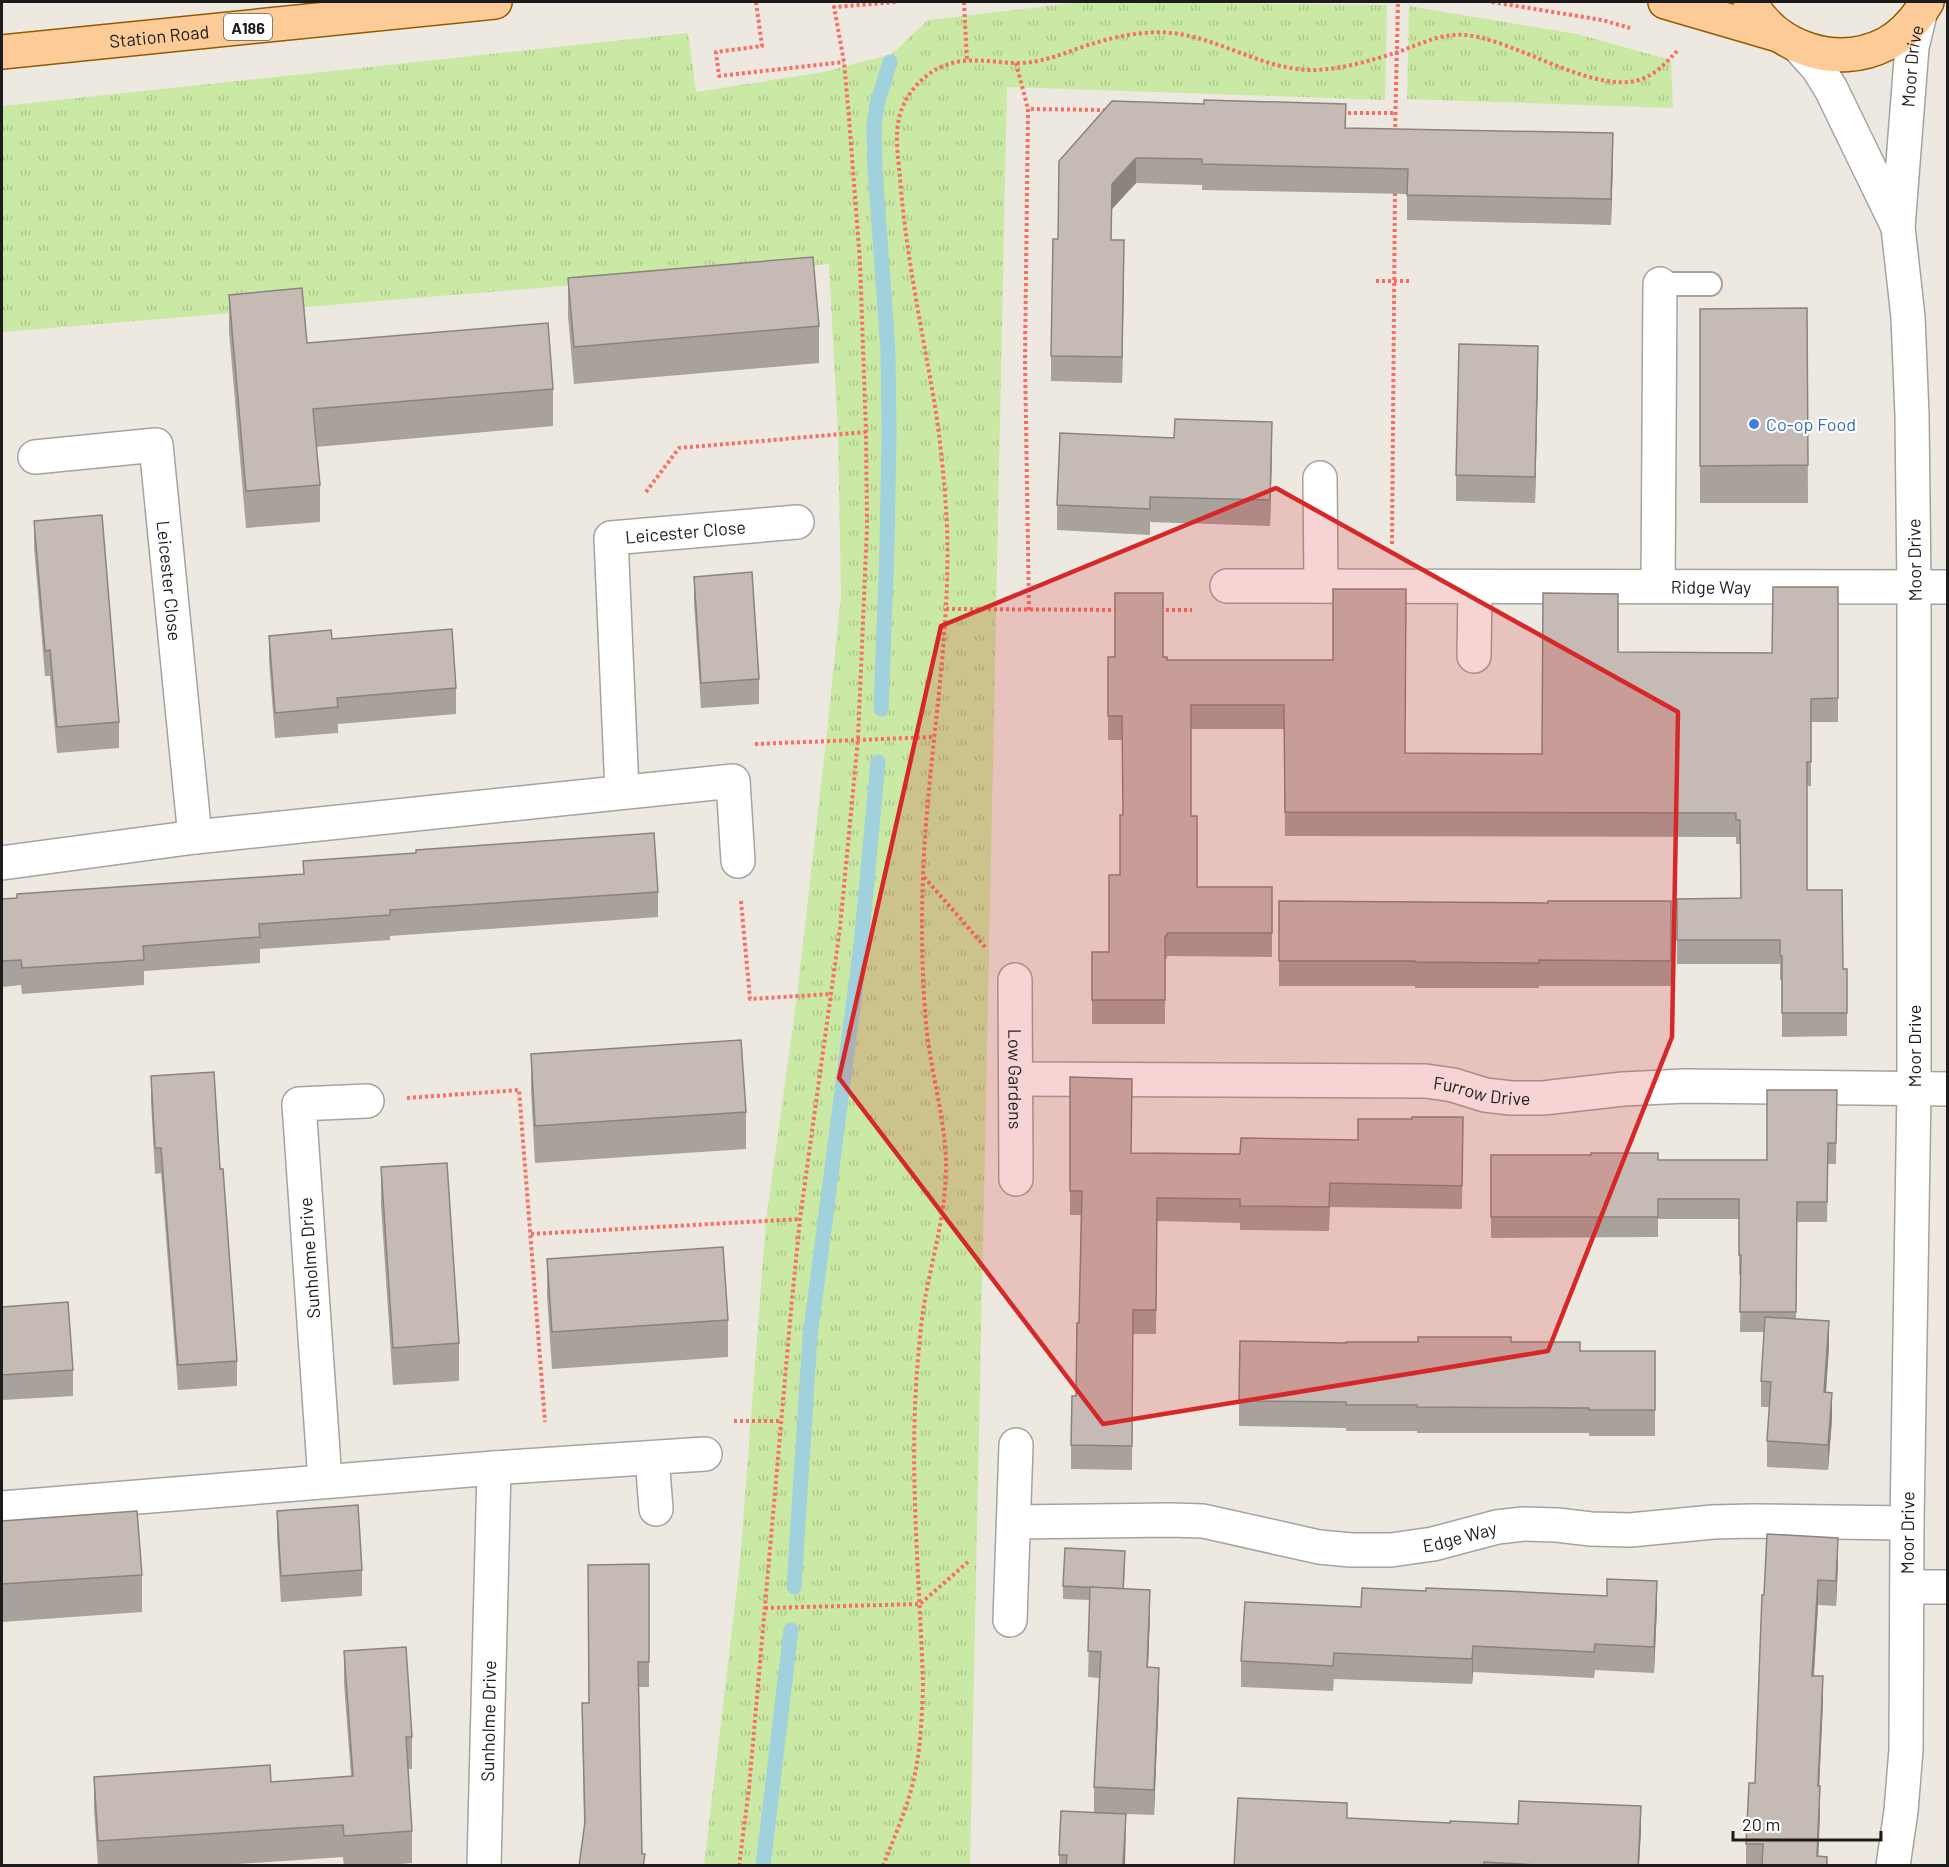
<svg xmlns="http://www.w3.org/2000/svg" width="1949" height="1867" viewBox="0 0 1949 1867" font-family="Barlow,sans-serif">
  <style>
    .grass { fill: url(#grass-tufts) }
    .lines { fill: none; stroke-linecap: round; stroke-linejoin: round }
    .stream { stroke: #a0d1dc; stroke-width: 15 }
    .service-casing { stroke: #a3a3a3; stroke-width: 26 }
    .minor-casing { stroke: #a3a3a3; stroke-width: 36 }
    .primary-casing { stroke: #935b00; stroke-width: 36 }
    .path { stroke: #fa6d65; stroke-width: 4; stroke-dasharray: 3 3; stroke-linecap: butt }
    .service { stroke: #fff; stroke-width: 22 }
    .minor { stroke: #fff; stroke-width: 33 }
    .primary { stroke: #fccb97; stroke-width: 33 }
    .wall { fill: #a9a19b }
    .shaded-wall { fill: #8a837e }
    .building { fill: #c5bbb4; stroke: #8a837e; stroke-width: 1.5 }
    .marked { fill: #d62828; fill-opacity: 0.2; stroke: #d62828; stroke-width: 4.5; stroke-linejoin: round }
    .shop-dot { fill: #3f7fe0; stroke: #fff; stroke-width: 2 }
    .labels { text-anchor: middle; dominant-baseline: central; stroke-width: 4.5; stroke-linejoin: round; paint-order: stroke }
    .shield { fill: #fff; stroke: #606060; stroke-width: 1.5 }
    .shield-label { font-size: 16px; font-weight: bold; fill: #1c1c1c }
    .street-label { font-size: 18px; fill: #1c1c1c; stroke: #fff }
    .shop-label { font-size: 18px; fill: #366cbe; stroke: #fff; text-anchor: start }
  </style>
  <defs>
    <pattern id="grass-tufts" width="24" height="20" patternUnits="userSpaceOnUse" patternTransform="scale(1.5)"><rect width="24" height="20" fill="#cae9a5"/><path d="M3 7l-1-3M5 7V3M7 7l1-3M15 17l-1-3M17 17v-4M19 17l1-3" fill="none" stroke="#adc78d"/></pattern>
  </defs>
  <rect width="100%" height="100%" fill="#ede9e1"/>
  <!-- grass -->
  <g class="grass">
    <polygon points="1082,2 1387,5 1385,100 1007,87 970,1865 704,1865 740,1562 766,1221 797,996 826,741 841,595 838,434 829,264 2,332 2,106 688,33 696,92 824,72 892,54 928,20"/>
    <polygon points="1409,6 1577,34 1671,60 1673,108 1407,99"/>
  </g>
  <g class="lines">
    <!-- stream -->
    <g class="stream">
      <polyline points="881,709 887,549 889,434 888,351 875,168 874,126 877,104 890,62"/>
      <polyline points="794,1587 810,1337 861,945 878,762"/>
      <polyline points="763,1866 791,1630"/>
    </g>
    <defs>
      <polyline id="service" points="1660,284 1710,284"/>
      <g id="minor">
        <polyline points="1799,47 1818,68 1831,89 1897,225"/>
        <path id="s1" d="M35,457L156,445L195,837"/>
        <polyline points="1320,478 1321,586"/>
        <path id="s2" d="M1227,586L1948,587"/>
        <polyline points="1658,586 1660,284"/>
        <polyline points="1474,656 1475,587"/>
        <path id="s3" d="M622,791L611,538L797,522"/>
        <polyline points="2,863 195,837 733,781 738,861"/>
        <path id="s4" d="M1015,980L1016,1179"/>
        <path id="s5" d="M1017,1079L1426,1081L1453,1085L1485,1095L1511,1098H1543L1623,1089L1685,1086L1948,1089"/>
        <polyline points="652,1458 656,1509"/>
        <polyline points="494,1468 705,1454"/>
        <polyline points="325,1481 299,1104 367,1101"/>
        <polyline points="2,1508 494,1468 484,1866"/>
        <path id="s6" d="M1014,1522L1170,1520L1203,1521L1319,1547L1351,1550H1391L1433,1544L1497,1527L1523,1524L1557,1525L1591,1529L1630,1530L1713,1522L1752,1521L1907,1523"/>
        <polyline points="1907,1587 1948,1587"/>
        <polyline points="1010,1620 1016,1445"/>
        <path id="s7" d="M1893,1866L1901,1811L1906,1750L1907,1523L1914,1089V587L1912,415L1908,317L1898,227L1912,47L1920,14"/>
      </g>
      <g id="primary">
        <polyline points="1665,2 1778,35"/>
        <path d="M1750,2C1776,49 1837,69 1886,44C1903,35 1917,18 1927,2"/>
        <path id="s8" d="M2,52L495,2"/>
      </g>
    </defs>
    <!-- service casing -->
    <use href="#service" class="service-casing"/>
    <!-- minor casing -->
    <use href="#minor" class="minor-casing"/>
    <!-- primary casing -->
    <use href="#primary" class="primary-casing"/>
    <!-- path -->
    <g class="path">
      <polyline points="756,2 762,46 716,52 719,76 844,62"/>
      <polyline points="964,2 967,61"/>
      <polyline points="1492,2 1602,20 1630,28"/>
      <polyline points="1016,63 1028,109"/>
      <polyline points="1342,113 1395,113"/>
      <polyline points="1395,133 1398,2"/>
      <polyline points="1376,281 1412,281"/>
      <polyline points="646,492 679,448 866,432"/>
      <polyline points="1392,544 1395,191"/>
      <polyline points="946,609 1120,610"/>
      <polyline points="1029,610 1025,359 1028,109 1106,110"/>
      <polyline points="1160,610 1192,610"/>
      <polyline points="755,744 934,737"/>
      <polyline points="924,877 986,948"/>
      <polyline points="741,901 750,999 831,994"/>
      <polyline points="407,1098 519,1090 545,1422"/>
      <polyline points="531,1234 800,1219"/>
      <polyline points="734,1421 782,1421"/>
      <polyline points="765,1608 920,1604 968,1562"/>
      <polyline points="739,1866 749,1788 791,1310 800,1219 840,928 858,739 867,527 866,432 860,262 849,118 844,62 834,7 897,2"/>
      <path d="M883,1866C895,1835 910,1802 916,1769C921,1742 922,1714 923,1686C920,1582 909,1476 917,1371C919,1347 921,1322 925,1299C933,1255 946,1212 946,1167C946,1119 930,1071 926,1023C922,975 921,926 923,877C927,760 951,644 947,527C945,486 941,446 935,406C922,330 906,255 900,178C898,155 893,128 903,106C910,89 928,71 946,65C969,56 994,63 1018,63C1043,63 1064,53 1088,45C1114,37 1144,30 1172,33C1219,38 1264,70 1312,70C1339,70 1369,61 1395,53C1419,45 1439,33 1465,35C1514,39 1592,94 1639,80C1655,75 1666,63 1677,51"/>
    </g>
    <!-- service -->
    <use href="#service" class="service"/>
    <!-- minor -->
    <use href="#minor" class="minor"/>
    <!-- primary -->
    <use href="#primary" class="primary"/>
  </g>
  <!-- wall -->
  <g class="wall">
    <polygon points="1346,128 1613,159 1611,225 1407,220 1407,194 1202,190 1202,185 1136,183 1112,209 1111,240 1124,266 1122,383 1051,381 1051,356 1058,239 1059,161"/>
    <polygon points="568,278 819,326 819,363 574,384 568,316"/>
    <polygon points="229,295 307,343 553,389 553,426 316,447 320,485 320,522 246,528 229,332"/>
    <polygon points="1807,308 1808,503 1700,503 1700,309"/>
    <polygon points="1538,371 1535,503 1456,501 1456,475"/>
    <polygon points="1272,447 1270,526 1150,522 1150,535 1057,530 1057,505"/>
    <polygon points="34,521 119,722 119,748 57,753 50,676 45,676 34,547"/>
    <polygon points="694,577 759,679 759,704 701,708 694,602"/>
    <polygon points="1838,587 1838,722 1811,722 1811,786 1807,786 1807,890 1843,969 1847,969 1847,1036 1782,1037 1782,980 1780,980 1780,964 1677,964 1677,899 1741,898 1740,844 1736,844 1736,837 1285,836 1284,729 1191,729 1191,816 1197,887 1272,887 1272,957 1167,956 1167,959 1165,959 1165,1024 1092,1024 1092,952 1109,952 1120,875 1123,815 1122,740 1108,740 1108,657 1167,660 1333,660 1406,753 1542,754 1618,652 1772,653"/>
    <polygon points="269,636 332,639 456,688 456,714 338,724 338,733 275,738 269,661"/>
    <polygon points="303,861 658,892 658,917 390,936 390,940 260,949 260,963 144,971 144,985 22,994 21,985 2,987 2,899 303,874"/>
    <polygon points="1279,901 1548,903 1671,901 1671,986 1539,986 1539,988 1415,988 1415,986 1279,986"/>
    <polygon points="531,1054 746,1112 746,1149 535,1163 531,1092"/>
    <polygon points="151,1076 237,1361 237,1386 178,1390 161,1173 155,1174 151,1102"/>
    <polygon points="1070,1077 1131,1153 1240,1154 1358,1140 1412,1119 1463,1117 1462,1209 1330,1207 1329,1231 1240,1230 1240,1223 1157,1221 1156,1334 1133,1334 1132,1470 1071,1469 1071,1445 1076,1396 1079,1323 1081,1215 1070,1215"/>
    <polygon points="1837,1090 1836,1164 1828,1164 1827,1222 1797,1222 1796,1319 1829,1346 1826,1393 1832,1419 1828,1470 1767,1467 1767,1441 1769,1407 1761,1407 1761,1381 1764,1332 1740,1332 1741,1275 1739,1275 1739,1219 1658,1219 1658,1237 1491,1238 1491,1155 1658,1160 1767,1160"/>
    <polygon points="381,1167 459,1343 459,1381 393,1385 381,1205"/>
    <polygon points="547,1259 728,1320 728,1357 552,1369 547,1296"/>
    <polygon points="2,1307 73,1370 73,1396 2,1400"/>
    <polygon points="1511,1342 1580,1351 1655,1351 1655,1436 1589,1436 1589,1433 1417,1433 1417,1431 1346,1431 1346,1428 1239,1426 1239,1401"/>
    <polygon points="277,1511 362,1570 362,1596 281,1602 277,1537"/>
    <polygon points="2,1521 142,1575 142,1612 2,1622"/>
    <polygon points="1838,1563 1836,1606 1818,1605 1814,1676 1823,1702 1819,1786 1820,1812 1818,1857 1827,1866 1746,1866 1746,1844 1755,1783 1764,1595"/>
    <polygon points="649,1564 649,1687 639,1687 642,1854 645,1866 584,1826 582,1703 589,1703"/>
    <polygon points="1125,1564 1124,1589 1150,1615 1148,1667 1159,1693 1154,1815 1126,1814 1125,1866 1059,1866 1059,1855 1094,1813 1094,1787 1099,1678 1088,1677 1090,1600 1063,1599 1063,1586"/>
    <polygon points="1657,1607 1654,1673 1595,1670 1594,1678 1473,1672 1472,1684 1334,1679 1333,1691 1241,1687 1241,1661"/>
    <polygon points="344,1651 412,1737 412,1769 408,1769 412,1831 412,1863 378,1866 344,1866 343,1857 209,1866 98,1866 94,1809 94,1777 271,1782 351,1776 344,1683"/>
    <polygon points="1347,1818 1450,1823 1518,1824 1641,1829 1639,1866 1234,1866"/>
  </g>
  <!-- shaded-wall -->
  <g class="shaded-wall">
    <polygon points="1613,133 1613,159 1611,225 1611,199"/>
    <polygon points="1136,158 1136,183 1112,209 1111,266 1112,184"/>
    <polygon points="1124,240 1124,266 1122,383 1122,357"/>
    <polygon points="1538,346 1538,371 1535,503 1535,477"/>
    <polygon points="1272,422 1272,447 1270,526 1270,500"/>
    <polygon points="1829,1321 1829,1346 1824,1418 1824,1392"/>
    <polygon points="1832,1393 1832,1419 1828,1470 1828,1445"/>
    <polygon points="1838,1538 1838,1563 1836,1606 1836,1581"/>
    <polygon points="1818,1580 1818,1605 1812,1701 1812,1676"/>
    <polygon points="1657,1581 1657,1607 1654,1673 1654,1647"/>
    <polygon points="1150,1590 1150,1615 1147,1693 1147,1667"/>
    <polygon points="1473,1646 1473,1672 1472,1684 1472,1659"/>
    <polygon points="1159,1668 1159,1693 1154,1815 1154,1790"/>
    <polygon points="1823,1676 1823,1702 1818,1812 1818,1786"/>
    <polygon points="1820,1786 1820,1812 1818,1866 1817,1866"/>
    <polygon points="1641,1806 1641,1829 1639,1866 1638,1866"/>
    <polygon points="1126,1814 1125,1866 1123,1866"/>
  </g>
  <!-- building -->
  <g class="building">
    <polygon points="1204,100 1346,104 1345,128 1613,133 1611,199 1407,195 1408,169 1202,164 1202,159 1136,158 1112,184 1111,240 1124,240 1122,357 1051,356 1053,239 1058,239 1059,161 1112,101 1204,104"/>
    <polygon points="813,257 819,326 574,347 568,278"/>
    <polygon points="302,288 307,343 548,323 553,389 313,409 320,485 246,491 229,295"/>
    <polygon points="1807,308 1808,465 1700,466 1700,309"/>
    <polygon points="1459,344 1538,346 1535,477 1456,475"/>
    <polygon points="1175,419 1272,422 1270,500 1150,497 1150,509 1057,505 1060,433 1174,438"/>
    <polygon points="102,515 119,722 57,727 50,650 45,651 34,521"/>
    <polygon points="752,572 759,679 701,683 694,577"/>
    <polygon points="1773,587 1838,587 1838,698 1811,699 1811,762 1807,762 1807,890 1842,890 1843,969 1847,969 1847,1013 1782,1013 1782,956 1780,956 1780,940 1677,940 1677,899 1741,898 1740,820 1736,820 1736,813 1285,812 1284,705 1191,705 1191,816 1197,816 1197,887 1272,887 1272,933 1167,933 1167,936 1165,936 1165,1000 1092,1000 1092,952 1109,952 1109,875 1120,875 1120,815 1123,815 1122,716 1108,716 1108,657 1115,657 1115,593 1163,593 1163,657 1167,657 1167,660 1333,660 1333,589 1406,589 1405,753 1542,754 1543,593 1618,594 1618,652 1772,653"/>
    <polygon points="452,629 456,688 337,698 338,707 275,713 269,636 331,630 332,639"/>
    <polygon points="654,833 658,892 390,910 390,915 259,924 260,937 143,946 144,960 22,968 21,960 2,961 2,899 17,898 17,894 304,874 303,861 416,853 416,850"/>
    <polygon points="1279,901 1548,903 1548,901 1671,901 1671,961 1539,960 1539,963 1415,962 1415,961 1279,961"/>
    <polygon points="741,1040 746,1112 535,1126 531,1054"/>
    <polygon points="214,1072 220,1169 223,1169 237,1361 178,1365 161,1148 155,1148 151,1076"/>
    <polygon points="1070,1077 1132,1079 1131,1153 1240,1154 1241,1138 1358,1140 1358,1119 1412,1119 1412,1117 1463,1117 1462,1186 1330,1183 1329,1207 1240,1206 1240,1199 1157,1198 1156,1310 1133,1310 1132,1446 1071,1445 1072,1396 1076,1396 1077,1323 1079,1323 1082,1191 1070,1191"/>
    <polygon points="1767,1090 1837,1090 1836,1143 1828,1143 1827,1202 1797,1202 1796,1312 1740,1312 1741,1255 1739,1255 1739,1199 1658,1199 1658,1217 1491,1217 1491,1155 1591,1155 1591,1153 1658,1153 1658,1160 1767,1160"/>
    <polygon points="447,1163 459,1343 393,1348 381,1167"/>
    <polygon points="723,1247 728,1320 552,1332 547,1259"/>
    <polygon points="68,1302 73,1370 2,1375 2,1307"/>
    <polygon points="1765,1317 1829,1321 1824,1392 1832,1393 1828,1445 1767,1441 1771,1382 1761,1381"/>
    <polygon points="1418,1337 1511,1337 1511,1342 1580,1342 1580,1351 1655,1351 1655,1410 1589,1410 1589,1408 1417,1407 1417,1405 1346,1405 1346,1402 1239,1401 1240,1341 1346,1343 1346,1342 1418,1342"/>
    <polygon points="358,1505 362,1570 281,1576 277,1511"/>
    <polygon points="137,1511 142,1575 2,1584 2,1521"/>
    <polygon points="1767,1534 1838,1538 1836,1581 1818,1580 1812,1676 1823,1676 1818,1786 1820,1786 1817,1856 1827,1857 1827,1866 1762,1866 1763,1844 1746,1844 1749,1783 1755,1783 1762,1595 1764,1595"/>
    <polygon points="1065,1548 1125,1551 1123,1589 1063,1586"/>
    <polygon points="649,1564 649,1662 638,1662 642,1854 645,1854 643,1866 579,1866 585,1822 582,1703 589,1703 588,1565"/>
    <polygon points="1607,1579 1657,1581 1654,1647 1595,1644 1594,1652 1473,1646 1472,1659 1334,1653 1333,1666 1241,1661 1245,1602 1361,1607 1362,1588 1426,1591 1426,1588 1505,1591 1607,1596"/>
    <polygon points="1090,1587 1150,1590 1147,1667 1159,1668 1154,1790 1094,1787 1101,1652 1088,1651"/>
    <polygon points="406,1647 412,1737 406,1737 412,1831 344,1836 343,1825 98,1841 94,1777 270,1765 271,1782 353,1776 344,1651"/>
    <polygon points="1238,1798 1347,1803 1347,1818 1450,1823 1450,1821 1518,1824 1519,1801 1641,1806 1638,1866 1556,1866 1484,1862 1484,1866 1234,1866"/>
    <polygon points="1061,1811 1126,1814 1123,1866 1066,1866 1067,1855 1059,1855"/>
  </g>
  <!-- marked area -->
  <path class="marked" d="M1276,488L1678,712L1672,1037L1548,1351L1103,1424L839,1078L941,626Z"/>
  <!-- markers -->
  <circle class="shop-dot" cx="1754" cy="424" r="6"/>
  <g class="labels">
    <!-- shield labels -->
    <rect class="shield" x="224" y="14" width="48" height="26" rx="4.5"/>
    <g class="shield-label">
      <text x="248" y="27">A186</text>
    </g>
    <!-- street labels -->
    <g class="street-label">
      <text stroke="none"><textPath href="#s8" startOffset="158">Station Road</textPath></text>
      <text stroke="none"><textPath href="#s7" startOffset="1802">Moor Drive</textPath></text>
      <text stroke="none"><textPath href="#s3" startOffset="328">Leicester Close</textPath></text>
      <text transform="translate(1914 560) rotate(-91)">Moor Drive</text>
      <text stroke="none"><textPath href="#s1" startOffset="258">Leicester Close</textPath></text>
      <text stroke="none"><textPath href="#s2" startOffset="484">Ridge Way</textPath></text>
      <text transform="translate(1914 1046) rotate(-90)">Moor Drive</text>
      <text stroke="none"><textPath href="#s4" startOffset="99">Low Gardens</textPath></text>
      <text stroke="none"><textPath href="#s5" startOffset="466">Furrow Drive</textPath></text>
      <text transform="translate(309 1258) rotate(-94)">Sunholme Drive</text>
      <text stroke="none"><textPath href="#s7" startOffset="334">Moor Drive</textPath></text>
      <text stroke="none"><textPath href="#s6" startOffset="450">Edge Way</textPath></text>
      <text transform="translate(488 1721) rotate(-89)">Sunholme Drive</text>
    </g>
    <!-- shop labels -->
    <g class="shop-label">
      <text x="1766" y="424">Co-op Food</text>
    </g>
  </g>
  <!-- border -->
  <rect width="1949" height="1867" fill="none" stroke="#1c1c1c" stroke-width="6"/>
  <!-- scale -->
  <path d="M1733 1831v9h148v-9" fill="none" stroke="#1c1c1c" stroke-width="3"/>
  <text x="1742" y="1831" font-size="18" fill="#1c1c1c" stroke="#ffffff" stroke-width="4.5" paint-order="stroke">20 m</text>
</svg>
